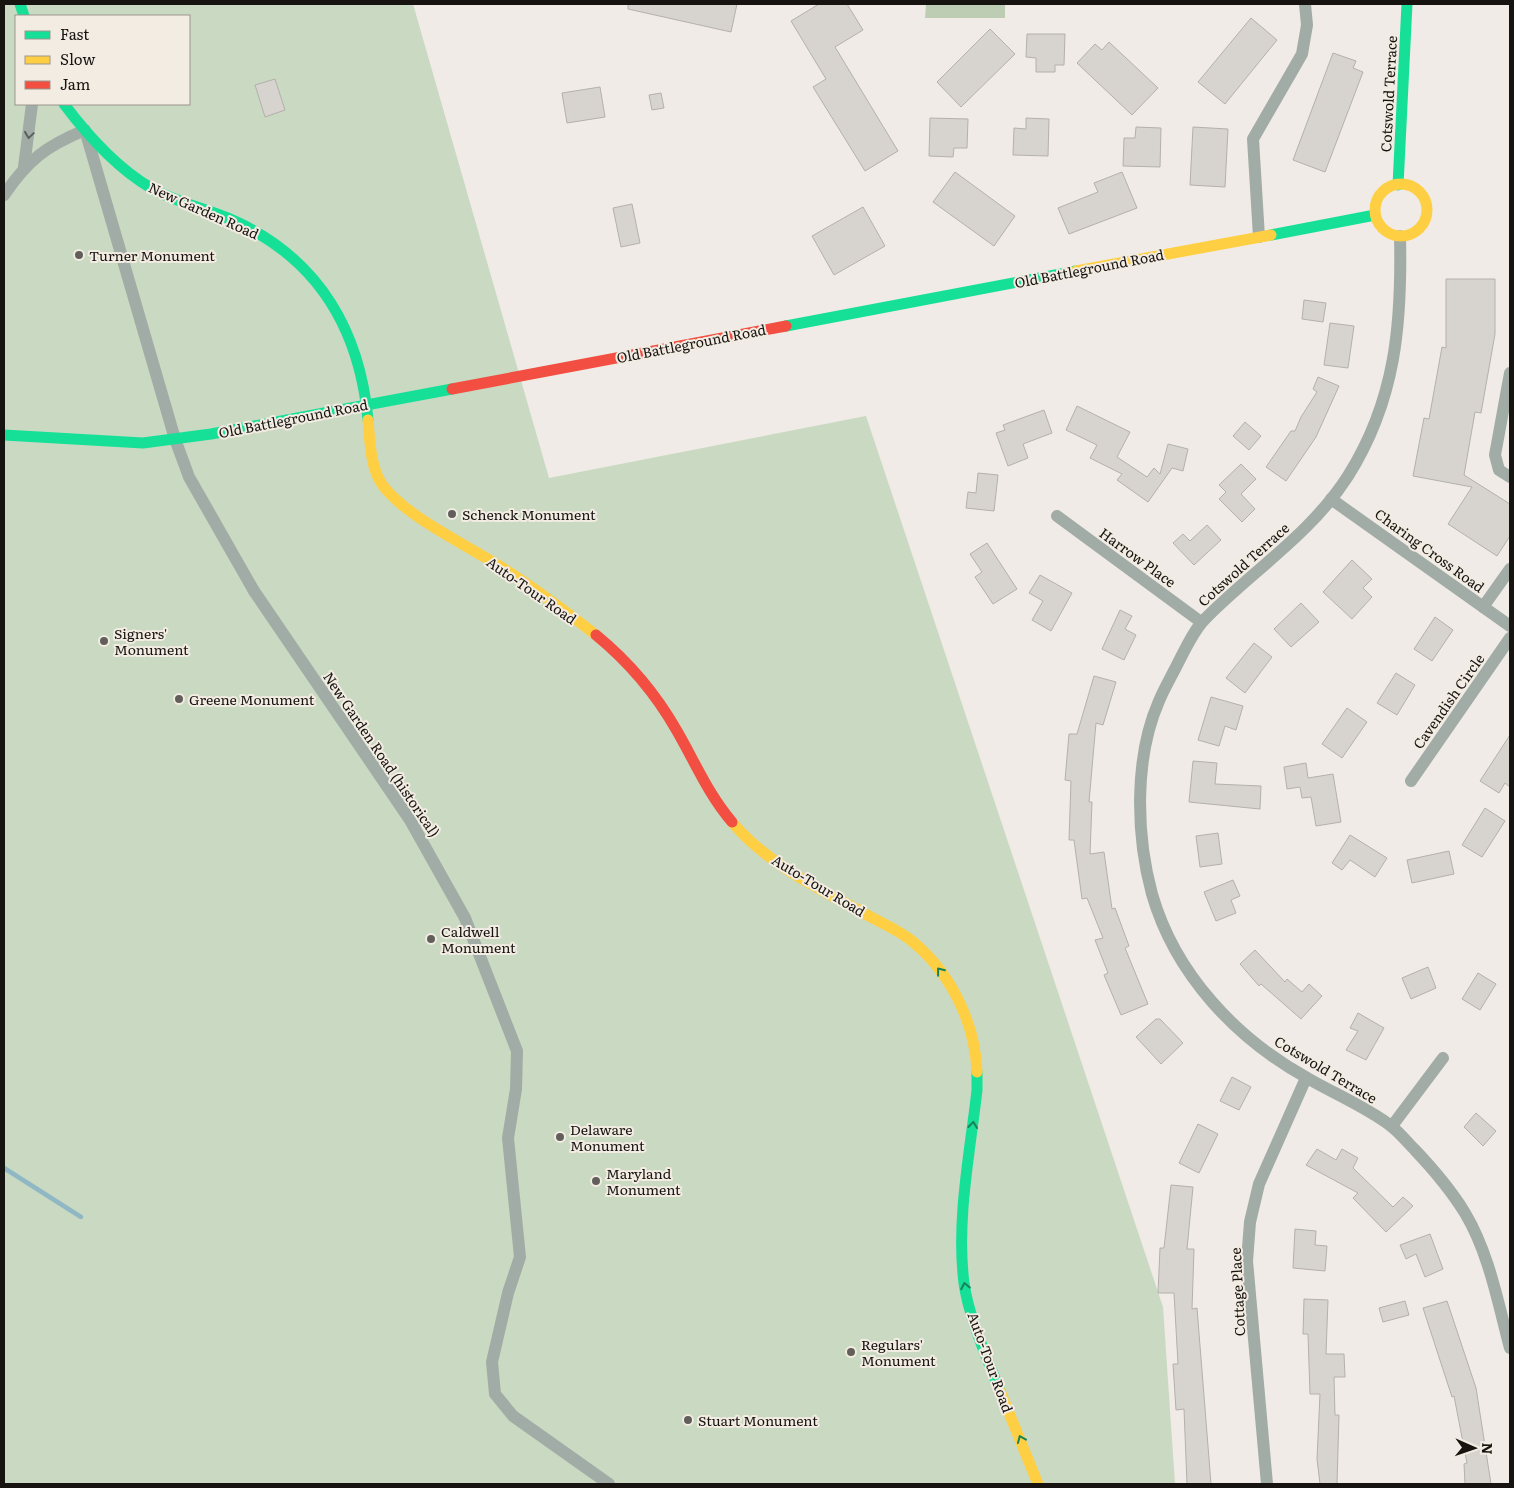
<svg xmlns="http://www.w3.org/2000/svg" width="1514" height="1488" viewBox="0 0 1514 1488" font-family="Literata,serif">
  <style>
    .green { fill: #cad9c1; fill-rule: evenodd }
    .forest { fill: #bdcdb4 }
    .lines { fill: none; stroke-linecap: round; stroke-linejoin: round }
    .stream { stroke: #8fb8c4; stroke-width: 4.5 }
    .building { fill: #d7d3cf; stroke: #b4b0ad }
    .street { stroke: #a2aca6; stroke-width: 12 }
    .fast { stroke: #16e098; stroke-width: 11 }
    .slow { stroke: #ffcf43; stroke-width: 11 }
    .jam { stroke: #f24e42; stroke-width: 11 }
    .oneway { stroke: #5c605b }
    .oneway2 { stroke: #16845b }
    .poi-dot { fill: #625f5b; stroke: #f3ece3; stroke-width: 2 }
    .labels { text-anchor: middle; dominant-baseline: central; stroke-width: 4; stroke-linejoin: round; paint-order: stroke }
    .street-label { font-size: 14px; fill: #161310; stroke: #f3ece3 }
    .poi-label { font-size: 14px; fill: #161310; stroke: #f3ece3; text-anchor: start }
  </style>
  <rect width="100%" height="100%" fill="#f0ebe6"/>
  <!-- green -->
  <path class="green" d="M4,4H413L549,478L866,416L1163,1307L1175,1484H4ZM16,16H189V104H16Z"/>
  <!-- forest -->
  <polygon class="forest" points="926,4 1005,4 1005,18 925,18"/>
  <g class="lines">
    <!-- stream -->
    <polyline class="stream" points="4,1168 81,1217"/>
  </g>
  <!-- building -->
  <g class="building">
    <polygon points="628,4 737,4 731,32 628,9"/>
    <polygon points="819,4 847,4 863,30 835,47 898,151 865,171 813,87 826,79 791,21"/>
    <polygon points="1251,18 1277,40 1225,104 1198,82"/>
    <polygon points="990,29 1015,54 961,107 937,82"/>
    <polygon points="1027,34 1065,34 1064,65 1055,65 1055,72 1036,72 1036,58 1026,57"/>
    <polygon points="1109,42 1158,88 1132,115 1077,63 1095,44 1102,50"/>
    <polygon points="1333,53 1356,61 1353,68 1363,72 1325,172 1293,160"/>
    <polygon points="275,79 285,110 265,117 255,85"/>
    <polygon points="600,87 605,117 567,123 562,93"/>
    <polygon points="661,93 664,108 652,110 649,95"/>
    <polygon points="930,118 968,119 967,148 954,148 953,157 929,156"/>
    <polygon points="1026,118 1049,119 1048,156 1013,155 1014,128 1026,129"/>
    <polygon points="1136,127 1161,128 1160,167 1123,166 1124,138 1135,138"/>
    <polygon points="1193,127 1228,129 1225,187 1190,185"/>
    <polygon points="955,172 1015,216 994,246 933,202"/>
    <polygon points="1122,172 1137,208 1069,234 1058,208 1098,192 1094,183"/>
    <polygon points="632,204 640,243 621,247 613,208"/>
    <polygon points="863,207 885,246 834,275 812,236"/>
    <polygon points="1446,279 1495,279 1495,334 1481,413 1475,412 1464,475 1510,504 1510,536 1497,556 1448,524 1472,487 1413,476 1424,418 1429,419 1442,347 1446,348"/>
    <polygon points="1304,300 1326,303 1323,322 1302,319"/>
    <polygon points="1330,323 1354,326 1348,368 1324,365"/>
    <polygon points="1318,377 1339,386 1316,437 1286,481 1266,467 1291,431 1295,431 1301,417 1317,392 1313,389"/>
    <polygon points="1077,406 1130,432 1117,457 1147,477 1154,468 1160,474 1168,444 1188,449 1183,471 1172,468 1148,502 1117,480 1122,474 1090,458 1097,445 1066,430"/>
    <polygon points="1044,410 1052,433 1023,444 1028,458 1008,466 996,433 1005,430 1003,425"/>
    <polygon points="1245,422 1261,436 1249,450 1233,436"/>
    <polygon points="1241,464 1256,479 1241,494 1255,509 1242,522 1219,499 1226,492 1219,485"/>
    <polygon points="978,473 998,475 994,511 966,508 968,492 976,493"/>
    <polygon points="1207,525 1221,540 1194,565 1173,543 1183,534 1190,541"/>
    <polygon points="987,543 1017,589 993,604 975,577 982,572 970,554"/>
    <polygon points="1352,560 1372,579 1363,588 1372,597 1352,619 1323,592"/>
    <polygon points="1040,575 1072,593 1051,631 1032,620 1043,601 1029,593"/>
    <polygon points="1301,603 1319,622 1291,647 1274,629"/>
    <polygon points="1120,610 1132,616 1125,629 1136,635 1124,660 1102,649"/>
    <polygon points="1435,617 1453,630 1432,661 1414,649"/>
    <polygon points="1254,643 1272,657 1245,693 1226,678"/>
    <polygon points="1396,673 1415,685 1397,715 1377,703"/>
    <polygon points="1094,676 1116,682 1103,725 1096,723 1089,802 1092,802 1090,854 1104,852 1112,909 1115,908 1129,946 1125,948 1148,1004 1121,1015 1104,975 1108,973 1095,940 1103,938 1087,898 1082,899 1074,840 1069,840 1071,781 1065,780 1069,734 1077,734"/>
    <polygon points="1211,697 1243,706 1236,730 1225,726 1219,746 1198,740"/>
    <polygon points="1347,708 1367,722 1342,758 1322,744"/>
    <polygon points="1510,735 1510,787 1505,783 1499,793 1480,781"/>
    <polygon points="1193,761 1217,763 1215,784 1261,786 1260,809 1189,802"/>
    <polygon points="1306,763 1308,778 1333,774 1341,822 1316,826 1311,797 1302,798 1300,787 1287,789 1284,767"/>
    <polygon points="1485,808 1505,821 1482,857 1462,845"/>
    <polygon points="1218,833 1222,864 1200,867 1196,836"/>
    <polygon points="1350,835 1387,858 1375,877 1350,860 1342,870 1332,863"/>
    <polygon points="1449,851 1454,874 1412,883 1407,860"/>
    <polygon points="1233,880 1240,896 1231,900 1236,913 1216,921 1204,892"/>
    <polygon points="1255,950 1285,982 1287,979 1302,992 1309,984 1322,996 1301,1019 1261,984 1259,986 1240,964"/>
    <polygon points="1428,967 1436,988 1411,999 1402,978"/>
    <polygon points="1478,973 1496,984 1480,1010 1462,999"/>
    <polygon points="1358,1013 1384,1028 1366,1060 1346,1050 1358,1031 1350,1028"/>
    <polygon points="1156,1019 1160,1019 1183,1043 1161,1064 1136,1037"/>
    <polygon points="1232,1077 1251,1087 1239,1110 1220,1101"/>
    <polygon points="1476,1113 1496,1131 1483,1146 1464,1127"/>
    <polygon points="1198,1124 1218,1134 1199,1173 1179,1163"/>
    <polygon points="1317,1149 1336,1160 1342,1149 1358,1158 1353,1168 1393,1207 1403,1197 1413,1206 1386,1232 1353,1198 1358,1193 1306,1165"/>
    <polygon points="1171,1185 1193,1187 1187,1249 1194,1249 1192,1309 1197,1308 1211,1484 1187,1484 1184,1409 1176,1410 1173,1364 1178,1364 1174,1293 1158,1293 1160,1248 1164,1248"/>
    <polygon points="1295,1229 1316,1231 1315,1245 1327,1246 1325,1271 1293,1268"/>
    <polygon points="1430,1234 1443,1269 1425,1277 1416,1254 1406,1259 1400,1245"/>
    <polygon points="1304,1299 1328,1300 1326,1354 1344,1354 1345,1377 1334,1377 1335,1415 1339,1415 1337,1484 1320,1484 1317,1459 1320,1394 1310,1394 1308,1334 1303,1334"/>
    <polygon points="1405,1301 1409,1315 1383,1322 1379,1308"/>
    <polygon points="1447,1301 1476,1388 1491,1484 1465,1484 1464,1464 1467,1463 1454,1396 1452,1397 1423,1308"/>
  </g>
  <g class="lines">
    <!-- street -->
    <g class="street">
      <polyline points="24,167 32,104"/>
      <path d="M4,195C28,160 46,146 85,130L175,439L189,477L254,591L410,820L465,918L517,1051L516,1089L508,1138L520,1257L508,1293L492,1362L495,1394L513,1416L609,1484"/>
      <path d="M1400,236C1402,323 1396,400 1348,476C1311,534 1252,571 1205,619C1193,631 1185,650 1177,665C1171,677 1164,689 1159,701C1134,758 1136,835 1152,894C1175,974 1236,1039 1309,1079C1335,1094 1368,1108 1391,1126C1400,1133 1407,1142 1415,1150C1433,1169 1451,1190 1465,1213C1489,1253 1498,1303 1510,1348"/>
      <polyline points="1259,237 1253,139 1302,54 1307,25 1305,4"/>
      <polyline points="1510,373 1495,455 1499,470 1510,477"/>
      <polyline points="1331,499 1510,626"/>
      <polyline points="1057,516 1201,622"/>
      <polyline points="1483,607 1510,569"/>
      <polyline points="1411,781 1510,638"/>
      <polyline points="1392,1126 1443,1058"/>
      <polyline points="1267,1484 1247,1261 1250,1222 1259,1184 1306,1078"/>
    </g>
    <!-- fast -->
    <g class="fast">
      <polyline points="20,4 24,16"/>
      <path d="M64,104C88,136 117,168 151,188C178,204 211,209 239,223C320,262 360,332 368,420"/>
      <polyline points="1398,185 1407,4"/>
      <polyline points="1271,235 1375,215"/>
      <polyline points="786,326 1076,271"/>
      <polyline points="4,435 143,443 211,434 452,389"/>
      <path d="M977,1072V1090C970,1153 956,1220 964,1283C968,1315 988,1361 1000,1391"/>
    </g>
    <!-- slow -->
    <g class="slow">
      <circle cx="1401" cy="210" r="26"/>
      <polyline points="1076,271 1271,235"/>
      <path d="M368,420C370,440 370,465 381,483C403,515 463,543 496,564C531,585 564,610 596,635"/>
      <path d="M732,822C765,862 817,888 862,912C877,921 894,928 908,938C949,969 975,1021 977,1072"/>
      <polyline points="1000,1391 1038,1484"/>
    </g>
    <!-- jam -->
    <g class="jam">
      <polyline points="452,389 786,326"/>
      <path d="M596,635C629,662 656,694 677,731C695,762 708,794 732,822"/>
    </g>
  </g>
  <!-- one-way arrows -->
  <defs><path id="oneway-chevron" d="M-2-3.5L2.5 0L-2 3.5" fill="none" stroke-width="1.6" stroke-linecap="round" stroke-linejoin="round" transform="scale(1.25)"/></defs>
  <use class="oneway" href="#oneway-chevron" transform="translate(29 135) rotate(98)"/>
  <g class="oneway2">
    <use href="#oneway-chevron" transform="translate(940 971) rotate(-128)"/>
    <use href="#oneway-chevron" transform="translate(973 1125) rotate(-84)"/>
    <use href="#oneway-chevron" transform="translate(965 1286) rotate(-101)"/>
    <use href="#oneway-chevron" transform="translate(1021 1439) rotate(-113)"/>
  </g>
  <!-- markers -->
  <g class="poi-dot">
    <circle cx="79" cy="255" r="5"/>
    <circle cx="452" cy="514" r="5"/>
    <circle cx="104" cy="641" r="5"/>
    <circle cx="179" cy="699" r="5"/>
    <circle cx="431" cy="939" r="5"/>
    <circle cx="560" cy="1137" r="5"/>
    <circle cx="596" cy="1181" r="5"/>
    <circle cx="851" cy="1352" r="5"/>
    <circle cx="688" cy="1420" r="5"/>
  </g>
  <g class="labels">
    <!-- street labels -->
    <g class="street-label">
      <text transform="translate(1388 94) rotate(-87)">Cotswold Terrace</text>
      <text transform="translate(204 210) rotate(24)">New Garden Road</text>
      <text transform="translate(1089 268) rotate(-11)">Old Battleground Road</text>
      <text transform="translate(691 343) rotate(-11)">Old Battleground Road</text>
      <text transform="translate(293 418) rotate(-11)">Old Battleground Road</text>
      <text transform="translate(1430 550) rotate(36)">Charing Cross Road</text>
      <text transform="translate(1138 557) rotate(36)">Harrow Place</text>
      <text transform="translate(1243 564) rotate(-42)">Cotswold Terrace</text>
      <text transform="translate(532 590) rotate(35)">Auto-Tour Road</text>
      <text transform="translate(1448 701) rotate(-55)">Cavendish Circle</text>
      <text transform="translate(382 754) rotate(56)">New Garden Road (historical)</text>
      <text transform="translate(819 885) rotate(31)">Auto-Tour Road</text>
      <text transform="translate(1326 1069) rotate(31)">Cotswold Terrace</text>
      <text transform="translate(1237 1292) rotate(-93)">Cottage Place</text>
      <text transform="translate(991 1362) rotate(70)">Auto-Tour Road</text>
    </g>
    <!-- poi labels -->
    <g class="poi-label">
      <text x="89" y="255">Turner Monument</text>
      <text x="462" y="514">Schenck Monument</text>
      <text x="114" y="633">Signers'<tspan x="114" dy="16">Monument</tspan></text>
      <text x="189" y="699">Greene Monument</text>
      <text x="441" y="931">Caldwell<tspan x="441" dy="16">Monument</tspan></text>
      <text x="570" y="1129">Delaware<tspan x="570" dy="16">Monument</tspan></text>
      <text x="606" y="1173">Maryland<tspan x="606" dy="16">Monument</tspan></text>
      <text x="861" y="1344">Regulars'<tspan x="861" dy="16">Monument</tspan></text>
      <text x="698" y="1420">Stuart Monument</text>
    </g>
  </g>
  <!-- border -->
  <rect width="1514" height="1488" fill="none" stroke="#161310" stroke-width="10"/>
  <!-- legend -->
  <rect x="15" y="15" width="175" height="90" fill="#f3ece3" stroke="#9b958f"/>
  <rect x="25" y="31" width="25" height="8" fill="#16e098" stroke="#9b958f"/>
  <text x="60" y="40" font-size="15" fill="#161310">Fast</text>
  <rect x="25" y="56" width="25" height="8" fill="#ffcf43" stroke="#9b958f"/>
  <text x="60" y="65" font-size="15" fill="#161310">Slow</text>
  <rect x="25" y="81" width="25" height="8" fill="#f24e42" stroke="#9b958f"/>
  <text x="60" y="90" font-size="15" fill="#161310">Jam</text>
  <!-- north arrow -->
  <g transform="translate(1474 1448) rotate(92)" stroke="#f3ece3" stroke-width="4" paint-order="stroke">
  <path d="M0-4L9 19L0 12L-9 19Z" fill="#161310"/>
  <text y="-8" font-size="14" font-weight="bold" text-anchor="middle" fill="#161310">N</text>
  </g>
</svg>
